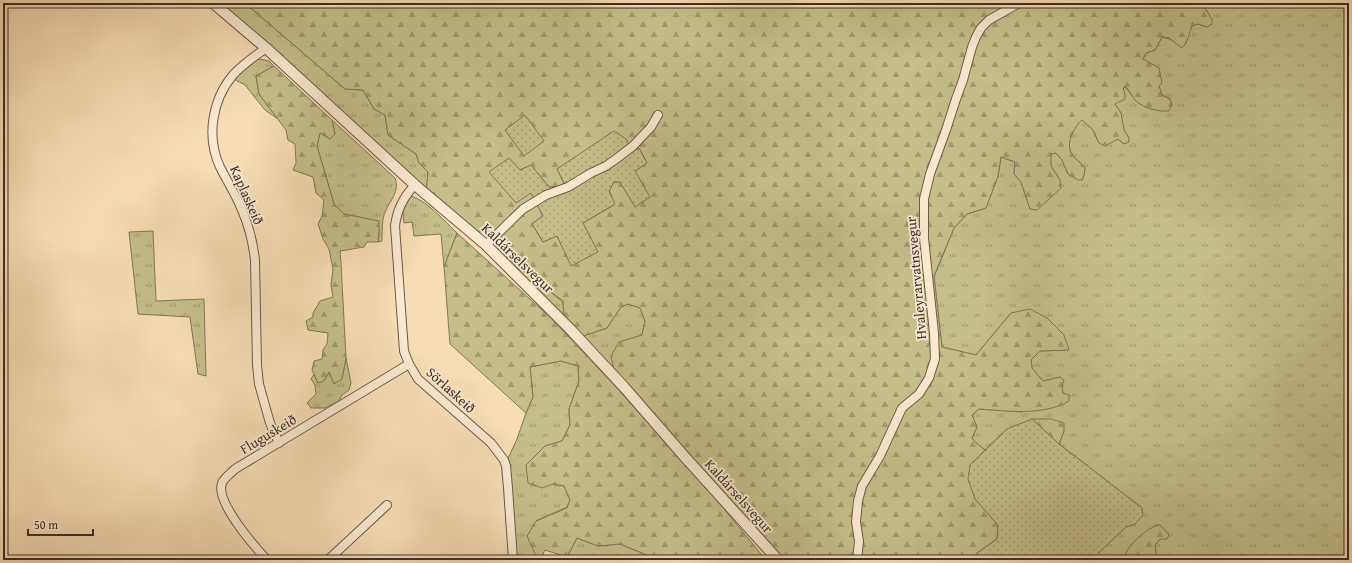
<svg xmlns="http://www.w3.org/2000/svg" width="1352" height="563" viewBox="0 0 1352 563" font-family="'Gentium Book Plus',serif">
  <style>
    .grass { fill: url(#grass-tufts); stroke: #827658 }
    .forest { fill: url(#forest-firs); stroke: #827658; fill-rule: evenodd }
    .garden { fill: url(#garden-dots); stroke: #827658 }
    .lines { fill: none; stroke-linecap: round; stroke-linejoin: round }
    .minor-casing { stroke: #6d5a4a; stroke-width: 10 }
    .tertiary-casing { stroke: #6d5a4a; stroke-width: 12 }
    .minor { stroke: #fae8cf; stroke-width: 8 }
    .tertiary { stroke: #fae8cf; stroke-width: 10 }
    .labels { text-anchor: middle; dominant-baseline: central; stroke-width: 3.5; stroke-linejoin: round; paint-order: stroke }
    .street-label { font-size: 14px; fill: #3f2e27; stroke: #fae8cf }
  </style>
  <defs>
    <pattern id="grass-tufts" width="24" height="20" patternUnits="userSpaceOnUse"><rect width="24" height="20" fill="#c4be88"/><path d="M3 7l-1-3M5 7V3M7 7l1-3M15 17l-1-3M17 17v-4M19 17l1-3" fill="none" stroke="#a19b6f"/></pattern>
    <pattern id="forest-firs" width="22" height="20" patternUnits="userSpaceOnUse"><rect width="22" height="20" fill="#c4be88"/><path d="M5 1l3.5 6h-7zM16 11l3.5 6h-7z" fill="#a19b6f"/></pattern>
    <pattern id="garden-dots" width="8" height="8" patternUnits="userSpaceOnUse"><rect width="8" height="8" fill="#c4be88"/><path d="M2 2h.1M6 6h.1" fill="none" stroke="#a19b6f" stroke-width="1.8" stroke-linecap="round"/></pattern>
  </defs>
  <rect width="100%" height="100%" fill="#f7dcb5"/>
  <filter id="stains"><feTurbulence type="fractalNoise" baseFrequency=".005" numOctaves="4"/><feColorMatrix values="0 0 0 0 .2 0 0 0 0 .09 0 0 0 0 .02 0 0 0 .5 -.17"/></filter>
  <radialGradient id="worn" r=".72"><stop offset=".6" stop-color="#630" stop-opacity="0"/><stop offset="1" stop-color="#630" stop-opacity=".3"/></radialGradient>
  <!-- grass -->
  <g class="grass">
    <polygon points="217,3 245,3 345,89 363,90 374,109 385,115 388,135 416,154 419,163 428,172 426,194"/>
    <path d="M1201,3H1349V560H1157L1155,545L1160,539L1169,535L1160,525L1155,526L1124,556V560H1102L1099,552L1126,527L1142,508L1059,444L1064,431L1007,429L985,450L975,442L972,438L977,427L972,415L979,409L1022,412L1063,393L1060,377L1043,381L1032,368L1031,360L1040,351L1068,350L1011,313L976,355L942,347L934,277L954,228L967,214L986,208L998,176L1001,157L1015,162L1014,174L1021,182L1030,209L1060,180L1051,166L1050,154L1056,153L1062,160L1068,174L1082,180L1084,175L1085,168C1081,163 1074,158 1071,153C1066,142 1074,127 1082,120L1093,130L1099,143L1118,139L1124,144L1129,138L1124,130L1121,113L1115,104L1123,88L1125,87L1136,100L1170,99L1162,95L1159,86L1143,59L1146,53L1155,50L1162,37L1186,43L1188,35L1192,26L1198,24L1207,27L1212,19Z"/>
    <polygon points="259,59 269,61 274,66 256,76 259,94 278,119 265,110 245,85 234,79 248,64"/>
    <path d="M332,120L395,178C401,194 386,203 383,219C382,226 382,234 382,241L378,242L379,231L378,221L344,214L334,204L317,146L320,133L335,134Z"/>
    <path d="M411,196C429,202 443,220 457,233L444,267L441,234L414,236L412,222L404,223C402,212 403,204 411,196Z"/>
    <polygon points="153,231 156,301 204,299 206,376 198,374 190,317 138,314 129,232"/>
    <polygon points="504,256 510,258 516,267 524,271 563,302 564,319 500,259"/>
    <polygon points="628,304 640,308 645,321 642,335 614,370 583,336 607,328 621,307"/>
    <polygon points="346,358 351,383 349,390 342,395 339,401 325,408 311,408 307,403 316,394 315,385 311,379 314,374 318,383 329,371 334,383 342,379"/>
    <polygon points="561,361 578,366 579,381 569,409 570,425 562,441 545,446 553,484 564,486 570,500 567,507 536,521 536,556 542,556 541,560 517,560 511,501 504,467 517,439 526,413 533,397 530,367"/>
    <polygon points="577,538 598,546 620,544 659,560 574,560 567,557"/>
  </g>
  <!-- forest -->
  <g class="forest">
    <path d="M245,3H1201L1212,19V24L1207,27L1198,24L1192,26C1189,33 1188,42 1182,48L1169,38L1162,37L1155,50L1146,53L1143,59L1159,68L1162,83L1159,86L1162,95L1170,99L1172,105L1169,111C1158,112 1143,108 1135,100C1132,96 1130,91 1126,87L1123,88L1125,94V99L1115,104L1121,113L1124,130L1129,138V142L1124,144L1118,139L1105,146L1099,143L1093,130L1082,120C1074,127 1066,142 1071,153C1074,158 1081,163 1085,168L1084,175L1082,180H1078L1068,174L1062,160L1056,153L1051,154V166L1060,180L1061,188L1037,210L1030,209L1021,182L1014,174L1015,162L1001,157L998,176L986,208L967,214L954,228L934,276L942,347L976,355L1011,313L1030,309L1047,318L1064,335L1069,350L1040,351L1031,360L1032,368L1043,381L1060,377L1064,380L1062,386L1063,393L1069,395V401C1043,416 1008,411 979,409L972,415L977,427L972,438L975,442L985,450L970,465L975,499L998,525L997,539L977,553L972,560H776L614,370L611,356L619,342L642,335L645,321L640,308L628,304L621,307L607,328L583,336L564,319L563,301L524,271L516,267L510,258L504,256L500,259L492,246L499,237L484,232L470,230L426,194L428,172L419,163L416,154L388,135L385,115L374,109L363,90L345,89ZM626,139L632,152L639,148L647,163L635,171V206L620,182H614L609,191L614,205L583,223L543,242L532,224L543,216L520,170L531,165L549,187H561L564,183L557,169Z"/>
    <polygon points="274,66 332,120 335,134 330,139 320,133 317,146 334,204 344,214 379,221 379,231 378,242 367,242 364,247 340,251 341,263 346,358 342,379 334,384 329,372 324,381 318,383 312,370 314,361 322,359 323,350 327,344 328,333 308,330 306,321 313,317 313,313 320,301 333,297 331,285 333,269 329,249 323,239 318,224 322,216 324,200 316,193 313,177 293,170 296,163 295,144 288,140 286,130 259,94 256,76"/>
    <polygon points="457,233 552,319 616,387 715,498 766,560 659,560 620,544 598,546 577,538 567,557 545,550 542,556 536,556 527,536 536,521 567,508 570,500 564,486 553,484 542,488 528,483 526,465 545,446 562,441 570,425 569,409 579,381 578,366 561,361 530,367 533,397 526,413 450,344 444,267"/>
    <polygon points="1032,419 1051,419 1064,423 1064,431 1059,444"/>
    <path d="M1160,525L1169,535L1167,539H1160L1155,545L1157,560H1124C1124,548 1148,526 1160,525Z"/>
  </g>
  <!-- garden -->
  <g class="garden">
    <polygon points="525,115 544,141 524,156 505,130"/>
    <polygon points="614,131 626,139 632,152 639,148 647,163 635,171 650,197 635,207 620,182 614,182 609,191 615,204 583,223 598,252 571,266 557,236 543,242 532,224 543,216 531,193 516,203 489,172 509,158 520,170 531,165 549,187 561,187 564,183 557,169"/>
    <polygon points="1032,419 1059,444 1142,508 1143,515 1135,524 1126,527 1091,560 972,560 977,553 997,539 998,525 975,499 968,479 970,465 1007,429"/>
  </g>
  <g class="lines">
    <defs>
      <g id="minor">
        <path d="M266,48C255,56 242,65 233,75C212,100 206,137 220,167C227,181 236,195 242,210C249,226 253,243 255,260L257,365L259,384L270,423L279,443"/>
        <path d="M415,185C403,197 397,209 395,226L404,351L409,364L418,379L491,443L504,460L506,466L508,488L513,560"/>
        <polyline points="486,245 523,209 546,195 568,187 591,173 606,166 616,159 633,146 651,127 658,115"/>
        <path d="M267,560C255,547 215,502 222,483C224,478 231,473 235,469L409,364"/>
        <polyline points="328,560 387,505"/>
        <polyline points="857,560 859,541 856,522 858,501 862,486 880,456 902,408 919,394 929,378 935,359 934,333 924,238 924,199 930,174 946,130 956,99 963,80 972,47 976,37 981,28 989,20 1019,3"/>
      </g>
      <polyline id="tertiary" points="213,3 266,48 415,185 486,245 571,330 624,387 684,456 778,560"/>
    </defs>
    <!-- minor casing -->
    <use href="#minor" class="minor-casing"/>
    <!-- tertiary casing -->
    <use href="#tertiary" class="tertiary-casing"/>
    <!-- minor -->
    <use href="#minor" class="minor"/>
    <!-- tertiary -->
    <use href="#tertiary" class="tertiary"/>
  </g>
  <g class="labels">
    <!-- street labels -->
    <g class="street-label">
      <text transform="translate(247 195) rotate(66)">Kaplaskeið</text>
      <text transform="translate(518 258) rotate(44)">Kaldárselsvegur</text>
      <text transform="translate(916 278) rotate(-95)">Hvaleyrarvatnsvegur</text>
      <text transform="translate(451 390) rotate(42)">Sörlaskeið</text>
      <text transform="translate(268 434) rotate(-31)">Fluguskeið</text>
      <text transform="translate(739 496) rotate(48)">Kaldárselsvegur</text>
    </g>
  </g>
  <!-- margin -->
  <rect width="1352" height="563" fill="none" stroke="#f7dcb5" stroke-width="16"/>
  <rect x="4" y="4" width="1344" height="555" fill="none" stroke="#3f2e27" stroke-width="2"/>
  <rect x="8" y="8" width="1336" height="547" fill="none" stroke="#3f2e27"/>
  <!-- scale -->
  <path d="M28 529v6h65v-6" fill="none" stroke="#3f2e27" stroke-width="2"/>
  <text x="34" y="529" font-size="12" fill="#3f2e27" stroke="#fae8cf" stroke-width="3" paint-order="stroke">50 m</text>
  <rect width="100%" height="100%" filter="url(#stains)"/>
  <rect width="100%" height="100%" fill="url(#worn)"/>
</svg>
